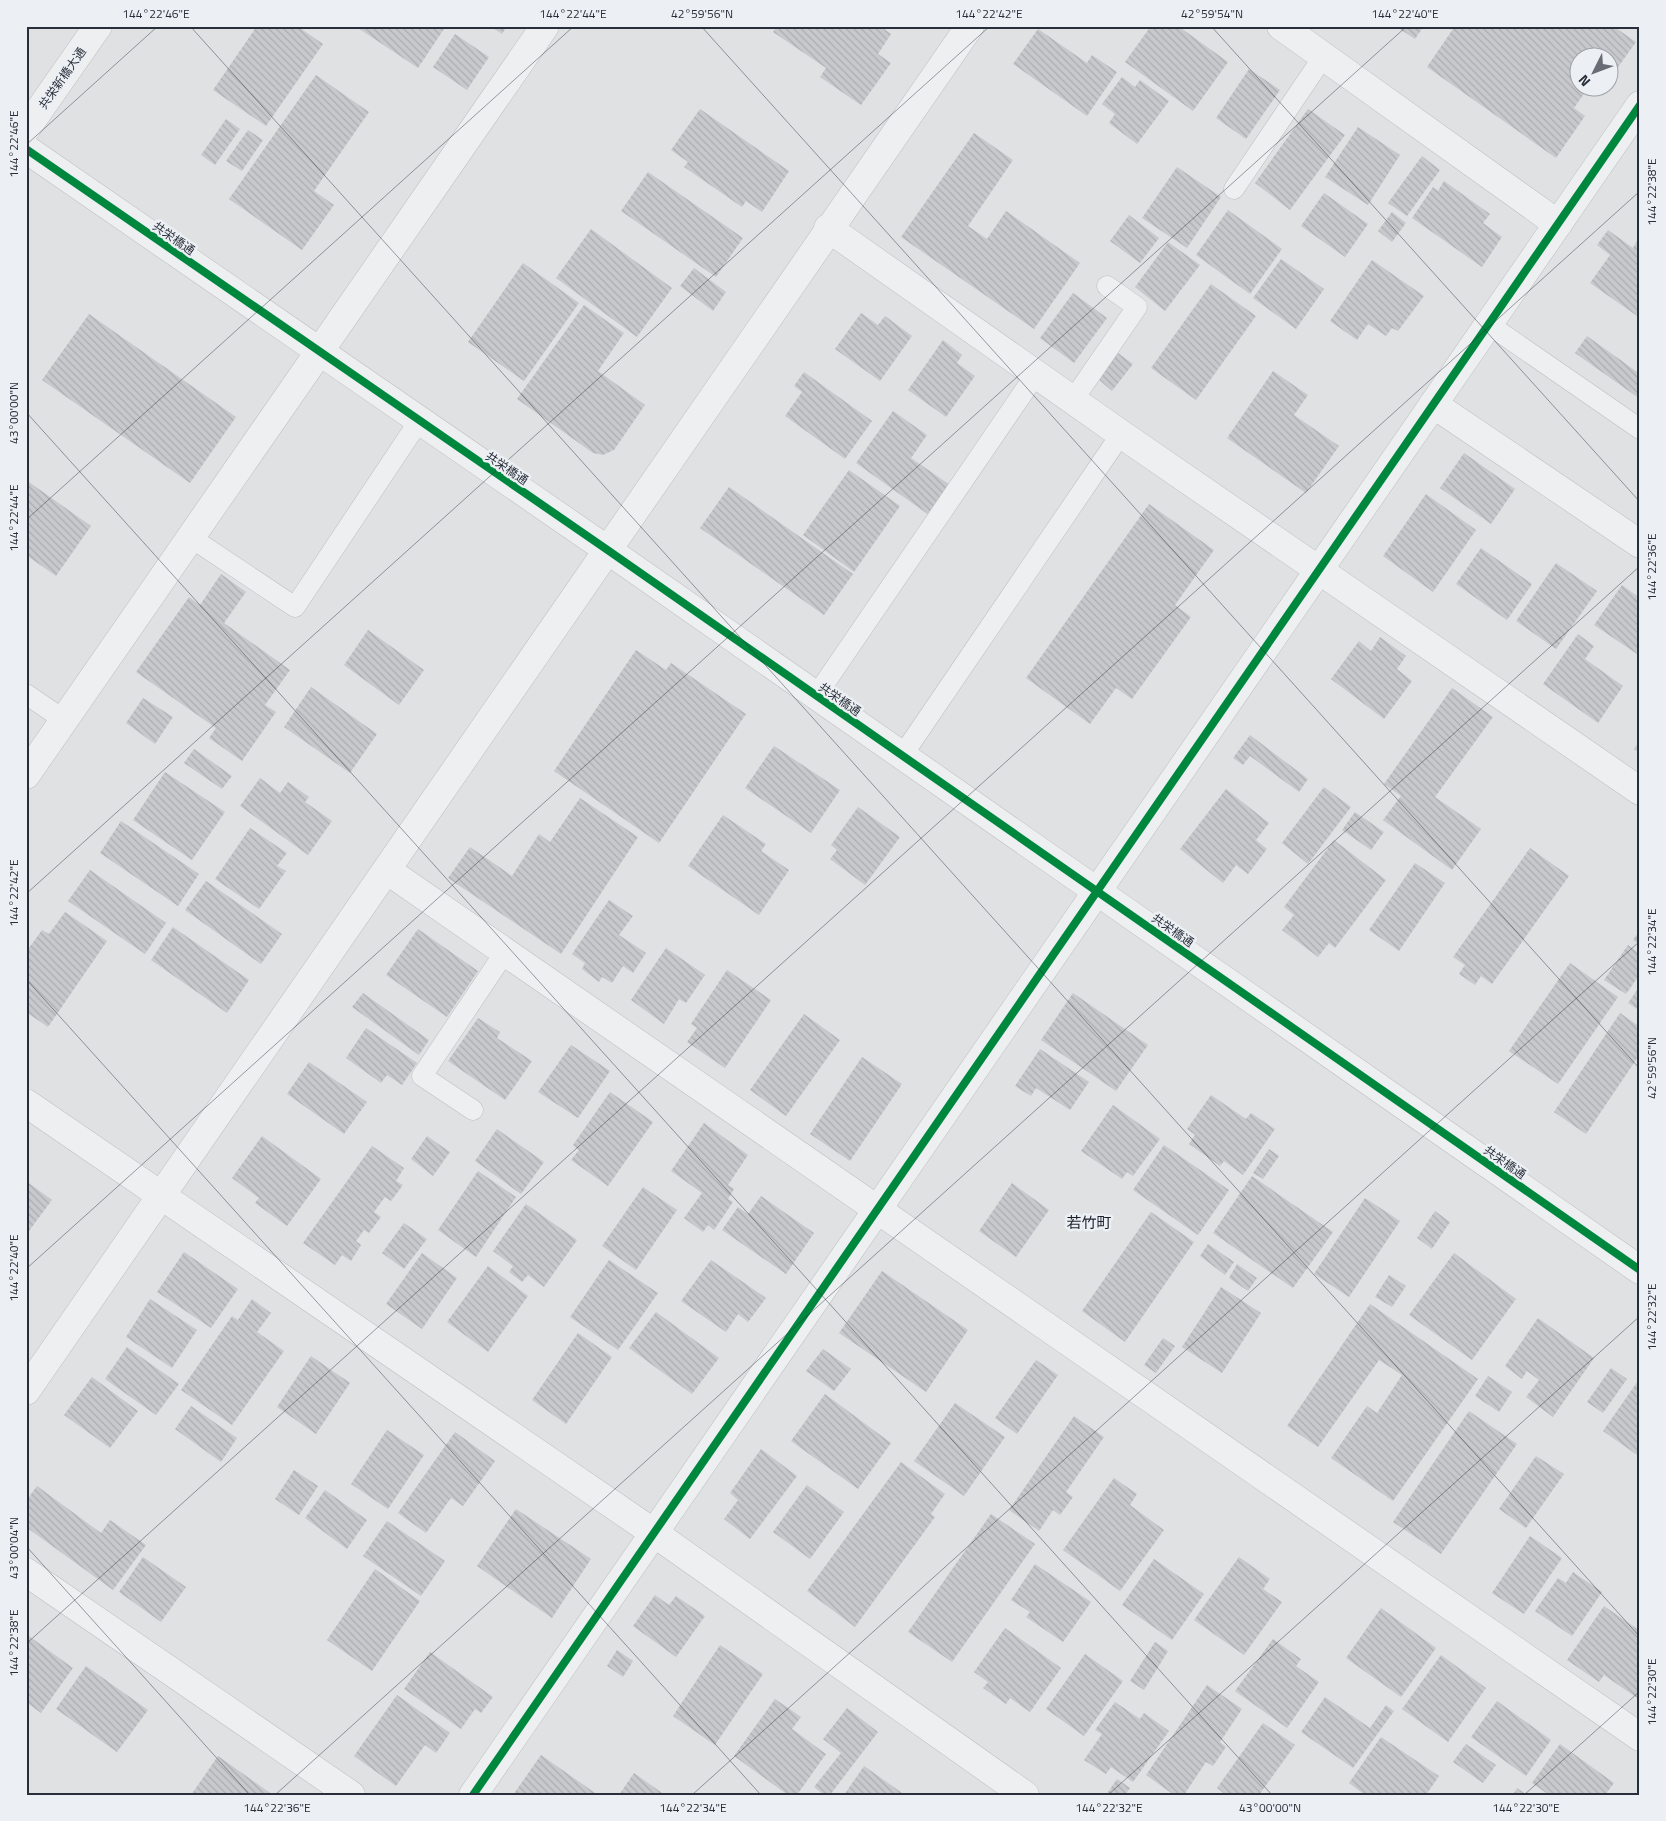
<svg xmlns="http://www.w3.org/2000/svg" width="1666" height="1821" viewBox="0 0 1666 1821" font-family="'Titillium Web','Noto Sans JP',sans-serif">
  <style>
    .building { fill: url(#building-back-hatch) }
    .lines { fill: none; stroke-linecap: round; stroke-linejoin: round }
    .service-casing { stroke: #bdbfc1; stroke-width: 21 }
    .minor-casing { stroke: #bdbfc1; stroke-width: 29 }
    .tertiary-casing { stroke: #bdbfc1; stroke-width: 29 }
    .service { stroke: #eeeff0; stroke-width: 20 }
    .minor { stroke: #eeeff0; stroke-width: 28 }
    .tertiary { stroke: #eeeff0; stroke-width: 28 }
    .cycleway-casing { stroke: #eceff3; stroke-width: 11 }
    .cycleway { stroke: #00873e; stroke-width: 8 }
    .ticks { fill: none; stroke: #282f3a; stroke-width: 1; stroke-opacity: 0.45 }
    .labels { text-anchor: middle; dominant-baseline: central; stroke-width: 5; stroke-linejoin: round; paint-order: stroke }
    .street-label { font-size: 12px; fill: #282f3a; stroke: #eceff3 }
    .quarter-label { font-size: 15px; fill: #1b202b; stroke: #eceff3 }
    .neatline { fill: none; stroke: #282f3a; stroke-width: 2 }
    .ticks-label { font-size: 12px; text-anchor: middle; fill: #282f3a }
  </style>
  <defs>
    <pattern id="building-back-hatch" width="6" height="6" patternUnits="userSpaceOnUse" patternTransform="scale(1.25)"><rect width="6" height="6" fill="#c7c9cc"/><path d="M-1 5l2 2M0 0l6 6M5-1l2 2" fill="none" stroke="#abadb0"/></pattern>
  </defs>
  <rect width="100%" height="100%" fill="#dfe1e3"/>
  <!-- building -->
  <g class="building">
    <polygon points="257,26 297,26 323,44 266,126 213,90"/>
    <polygon points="355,26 446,26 418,68"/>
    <polygon points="490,26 507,26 502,34"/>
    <polygon points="777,26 880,26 891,34 878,54 891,63 861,105 820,77 826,68 773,32"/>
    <polygon points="1151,26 1178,26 1228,62 1193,111 1125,62"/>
    <polygon points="1395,26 1424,26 1415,39"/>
    <polygon points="1455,26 1613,26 1636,42 1608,81 1608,58 1578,58 1578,88 1588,88 1574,108 1585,116 1556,158 1427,67"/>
    <polygon points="1038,29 1087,63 1092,55 1117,72 1087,116 1013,64"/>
    <polygon points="455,34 489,57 467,90 433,67"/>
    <polygon points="1249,69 1280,90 1246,139 1216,118"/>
    <polygon points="316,75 369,112 314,191 334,205 302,250 229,199"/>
    <polygon points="1122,77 1135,87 1140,80 1169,101 1137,144 1109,123 1115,114 1102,104"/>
    <polygon points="700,109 789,171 762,212 746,201 742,207 684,167 688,162 671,150"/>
    <polygon points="1308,109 1345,135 1290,210 1255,183"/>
    <polygon points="226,119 240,129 215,165 201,155"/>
    <polygon points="1358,127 1400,155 1368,205 1325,177"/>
    <polygon points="248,130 263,140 242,171 226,161"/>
    <polygon points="974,133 1013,160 968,226 987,239 1006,211 1080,263 1034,329 901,237"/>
    <polygon points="1422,156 1440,170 1407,216 1388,203"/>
    <polygon points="1177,167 1221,197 1187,248 1142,218"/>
    <polygon points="648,172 743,238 716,277 621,211"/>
    <polygon points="1444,181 1490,214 1483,223 1502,237 1482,267 1412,218 1433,187 1438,191"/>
    <polygon points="1324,193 1368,224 1345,257 1301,226"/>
    <polygon points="1228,210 1282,249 1250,294 1196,255"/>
    <polygon points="1392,212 1406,223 1392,242 1378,231"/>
    <polygon points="1129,215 1159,238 1140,263 1110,241"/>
    <polygon points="591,229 672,288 637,337 556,278"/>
    <polygon points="1608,230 1633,248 1637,241 1640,242 1640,318 1590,283 1610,255 1597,245"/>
    <polygon points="1168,242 1200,265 1165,311 1135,287"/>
    <polygon points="1281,259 1324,289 1296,329 1253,298"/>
    <polygon points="1372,260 1424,296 1398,331 1392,328 1386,336 1368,324 1357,340 1330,321"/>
    <polygon points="523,263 579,303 524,381 468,342"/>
    <polygon points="694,268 726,292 713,311 680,286"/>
    <polygon points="1211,284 1256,316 1196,400 1151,368"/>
    <polygon points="1073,293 1107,318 1074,363 1040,338"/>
    <polygon points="584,305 624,333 598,371 645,405 614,450 603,455 593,453 517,399"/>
    <polygon points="861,313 878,325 885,316 912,336 880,381 835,349"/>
    <polygon points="89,314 236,417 190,483 42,380"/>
    <polygon points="1587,336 1640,374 1640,399 1575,353"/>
    <polygon points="943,340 962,355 957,363 975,376 946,417 908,390"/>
    <polygon points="1118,353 1133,364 1112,391 1098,379"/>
    <polygon points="1273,371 1308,395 1294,415 1339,446 1306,493 1227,438"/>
    <polygon points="804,372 872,421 845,459 785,416 802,392 794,386"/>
    <polygon points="893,411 927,435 911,458 950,485 929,515 856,463"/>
    <polygon points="1464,453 1515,489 1491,524 1440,488"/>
    <polygon points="849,470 900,506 854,572 803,535"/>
    <polygon points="26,480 91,526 56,576 26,555 26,540 29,537 26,535"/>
    <polygon points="729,487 853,574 824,615 700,528"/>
    <polygon points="1426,494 1476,530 1433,592 1383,556"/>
    <polygon points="1149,504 1214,550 1175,605 1191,617 1132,699 1116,688 1090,724 1026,678"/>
    <polygon points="1481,548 1532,584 1507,620 1456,584"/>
    <polygon points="1556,563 1597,591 1556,649 1516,621"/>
    <polygon points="221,574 246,592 224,623 290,670 265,705 276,712 242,761 209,738 216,728 136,672 189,597 200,605"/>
    <polygon points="1622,585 1640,598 1640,656 1594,625"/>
    <polygon points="368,630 424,670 399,705 344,665"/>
    <polygon points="1578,634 1594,646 1585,659 1623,686 1598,723 1543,684"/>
    <polygon points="1380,637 1406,656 1397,669 1412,681 1384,719 1331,679 1359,641 1371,651"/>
    <polygon points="636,650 666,670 671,663 746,714 659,843 554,771"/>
    <polygon points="311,687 377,734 350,773 284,727"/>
    <polygon points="1452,688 1493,717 1435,797 1481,829 1452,870 1383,820 1401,796 1384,784"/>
    <polygon points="143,698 173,717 155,744 126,723"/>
    <polygon points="1250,735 1308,779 1299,792 1250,756 1243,765 1233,758"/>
    <polygon points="1640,740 1640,753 1634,749"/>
    <polygon points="774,746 840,790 811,833 745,788"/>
    <polygon points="194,749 232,776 222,789 184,763"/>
    <polygon points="165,772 225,812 192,860 133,820"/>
    <polygon points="260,778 280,793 288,782 309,797 305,802 332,821 308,855 240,806"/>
    <polygon points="1324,787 1351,807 1308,864 1282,843"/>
    <polygon points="1226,789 1269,823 1256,840 1267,849 1248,874 1236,865 1223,883 1180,849"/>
    <polygon points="580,798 638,837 561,954 448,878 470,847 512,876 539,834 550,842"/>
    <polygon points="858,807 900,837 865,885 830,859 837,850 831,845"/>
    <polygon points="1355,812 1384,832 1371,850 1342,830"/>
    <polygon points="723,815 766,844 761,851 789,870 759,915 688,866"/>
    <polygon points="121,821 199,874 178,906 100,853"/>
    <polygon points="250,828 287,853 277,866 286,871 259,909 215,879"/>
    <polygon points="1334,840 1386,880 1335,948 1329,943 1318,957 1282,930 1294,915 1284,907"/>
    <polygon points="1530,848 1569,876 1492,984 1481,976 1475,985 1459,974 1465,965 1453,957"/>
    <polygon points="1415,863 1445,883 1399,951 1369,930"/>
    <polygon points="90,870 166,923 145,954 68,901"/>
    <polygon points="206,881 282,934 261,964 185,910"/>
    <polygon points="609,900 633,916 619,935 646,953 633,973 623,966 612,983 602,977 599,982 582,969 585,963 572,954"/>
    <polygon points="65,912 107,941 48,1027 26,1012 26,952 42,930 49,934"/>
    <polygon points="173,927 249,980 227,1013 151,960"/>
    <polygon points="418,929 478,971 447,1017 386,975"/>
    <polygon points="1640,930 1640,945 1633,940"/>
    <polygon points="1628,945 1640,954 1640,974 1626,994 1604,980"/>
    <polygon points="666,948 705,975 686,1003 679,999 664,1024 631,1000"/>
    <polygon points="1570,963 1618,997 1558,1084 1509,1051"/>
    <polygon points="727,970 771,1000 725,1068 687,1042 697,1028 691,1024"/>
    <polygon points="1640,986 1640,1011 1628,1003"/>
    <polygon points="363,993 429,1040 419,1055 352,1007"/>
    <polygon points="1073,993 1148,1045 1116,1091 1041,1040"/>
    <polygon points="1620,1013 1640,1027 1640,1054 1586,1134 1554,1112"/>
    <polygon points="804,1014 840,1040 786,1116 750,1090"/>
    <polygon points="478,1018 500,1032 497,1038 532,1061 505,1100 448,1061"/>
    <polygon points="366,1028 417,1063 402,1085 387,1075 381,1083 346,1058"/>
    <polygon points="571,1045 610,1071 578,1118 538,1092"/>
    <polygon points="1040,1049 1089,1082 1070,1110 1036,1088 1031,1096 1015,1086"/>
    <polygon points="862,1057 902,1084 850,1161 810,1134"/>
    <polygon points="309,1062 367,1102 344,1134 287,1094"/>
    <polygon points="610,1092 653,1122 608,1186 571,1160 579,1150 573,1145"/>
    <polygon points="1211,1095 1246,1119 1251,1113 1275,1129 1243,1175 1224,1161 1220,1166 1189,1144 1195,1135 1187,1129"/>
    <polygon points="1113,1105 1160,1139 1133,1176 1127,1172 1122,1179 1081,1151"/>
    <polygon points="704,1123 748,1155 728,1185 734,1189 728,1199 733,1202 714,1230 708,1225 703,1232 684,1218 702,1193 671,1171"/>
    <polygon points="497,1129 544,1162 521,1194 475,1161"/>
    <polygon points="262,1136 321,1179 287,1226 255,1203 259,1198 232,1178"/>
    <polygon points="427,1136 450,1152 433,1176 411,1159"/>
    <polygon points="1164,1145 1229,1190 1198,1235 1133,1190"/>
    <polygon points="372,1146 404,1168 396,1181 403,1185 391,1201 385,1197 374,1212 381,1217 369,1233 364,1230 356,1241 361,1245 351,1261 342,1255 335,1265 303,1243"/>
    <polygon points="1269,1149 1279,1156 1263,1179 1253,1173"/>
    <polygon points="478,1171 516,1197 476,1257 438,1230"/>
    <polygon points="1252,1176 1333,1232 1293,1288 1213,1233"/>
    <polygon points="26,1181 52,1200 26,1235"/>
    <polygon points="1012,1183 1049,1210 1016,1257 979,1231"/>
    <polygon points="643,1187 677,1210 636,1270 602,1246"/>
    <polygon points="761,1196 814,1233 786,1274 722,1230 738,1207 748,1214"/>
    <polygon points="1365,1198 1400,1221 1349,1297 1314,1274"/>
    <polygon points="526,1204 577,1240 544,1287 528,1275 522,1282 509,1272 513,1266 493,1251"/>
    <polygon points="1435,1211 1450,1222 1432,1249 1417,1238"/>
    <polygon points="1151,1212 1194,1242 1125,1342 1082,1311"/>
    <polygon points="404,1223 427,1239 404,1269 382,1253"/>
    <polygon points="1208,1244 1234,1262 1225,1275 1200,1256"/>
    <polygon points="184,1252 238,1289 211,1328 157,1292"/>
    <polygon points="422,1253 457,1278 422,1329 386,1304"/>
    <polygon points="1454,1253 1516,1299 1472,1360 1409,1315"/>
    <polygon points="609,1260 658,1293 618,1350 570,1317"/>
    <polygon points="711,1260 766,1298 748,1322 738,1314 726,1332 681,1301"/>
    <polygon points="1237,1264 1257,1278 1248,1291 1229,1278"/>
    <polygon points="488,1266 528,1296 488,1352 447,1322"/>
    <polygon points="882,1271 968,1330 926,1392 839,1333"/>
    <polygon points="1389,1275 1406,1286 1392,1307 1375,1297"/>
    <polygon points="1221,1287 1261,1313 1222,1373 1182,1347"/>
    <polygon points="150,1299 197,1330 172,1368 126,1337"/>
    <polygon points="252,1299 271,1313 257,1332 284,1351 232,1425 181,1390 232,1316 238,1320"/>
    <polygon points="1370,1304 1478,1379 1393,1501 1331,1458 1367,1406 1377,1413 1402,1375 1379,1360 1318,1447 1287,1426"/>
    <polygon points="656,1312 719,1358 692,1394 629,1348"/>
    <polygon points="1538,1318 1594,1358 1553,1417 1526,1397 1539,1380 1527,1371 1522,1379 1505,1366"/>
    <polygon points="578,1333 612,1357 566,1424 532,1400"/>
    <polygon points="1163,1338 1175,1346 1156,1373 1144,1365"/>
    <polygon points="127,1347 179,1384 156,1415 105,1379"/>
    <polygon points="823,1349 851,1369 834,1391 806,1371"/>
    <polygon points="311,1356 350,1383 316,1434 277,1407"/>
    <polygon points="1036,1360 1058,1375 1017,1434 995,1418"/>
    <polygon points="1611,1368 1627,1379 1603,1413 1587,1402"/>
    <polygon points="1488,1376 1512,1392 1499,1412 1475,1396"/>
    <polygon points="92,1377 138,1411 110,1448 64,1415"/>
    <polygon points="1640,1378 1640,1457 1603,1431"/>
    <polygon points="825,1394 891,1443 858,1489 791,1441"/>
    <polygon points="955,1403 1005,1437 964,1496 914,1461"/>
    <polygon points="191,1406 237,1438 221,1462 175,1429"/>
    <polygon points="1469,1411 1517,1444 1441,1554 1393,1522"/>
    <polygon points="1074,1416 1104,1437 1066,1492 1073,1497 1060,1515 1053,1510 1039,1531 1009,1510"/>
    <polygon points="387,1430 424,1455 388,1509 351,1484"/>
    <polygon points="455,1432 495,1461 463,1506 451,1498 426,1533 398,1513"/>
    <polygon points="761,1449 797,1476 750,1539 724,1519 738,1500 730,1493"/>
    <polygon points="1536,1456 1564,1474 1526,1528 1499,1509"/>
    <polygon points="901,1462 945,1494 931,1514 935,1517 855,1627 807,1591"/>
    <polygon points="294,1470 318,1486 299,1515 275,1499"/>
    <polygon points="1114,1478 1137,1494 1130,1505 1164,1530 1120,1591 1063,1550"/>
    <polygon points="807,1485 844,1512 810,1559 773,1532"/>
    <polygon points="37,1486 101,1533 110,1520 146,1545 113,1590 26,1527 26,1501"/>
    <polygon points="325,1490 367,1520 347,1549 305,1518"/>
    <polygon points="516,1509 591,1559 552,1618 477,1566"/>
    <polygon points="991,1514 1035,1544 952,1662 908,1632"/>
    <polygon points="387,1521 445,1561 421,1596 363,1556"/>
    <polygon points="1530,1536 1562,1558 1524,1614 1492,1593"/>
    <polygon points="143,1557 186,1587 161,1622 119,1592"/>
    <polygon points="1239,1557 1270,1579 1263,1589 1282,1602 1244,1655 1194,1620"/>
    <polygon points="1154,1559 1204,1594 1172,1640 1122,1605"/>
    <polygon points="1035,1564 1091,1602 1063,1642 1026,1617 1030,1612 1011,1600"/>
    <polygon points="375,1569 420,1601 372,1671 327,1640"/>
    <polygon points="1573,1572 1602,1592 1572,1636 1535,1611 1558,1578 1566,1583"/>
    <polygon points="655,1595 669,1605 676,1596 705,1616 676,1657 633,1626"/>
    <polygon points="1604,1606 1640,1631 1640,1700 1604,1675 1599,1682 1567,1660"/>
    <polygon points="1381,1608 1436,1648 1401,1697 1346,1658"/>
    <polygon points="1005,1628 1061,1668 1030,1712 1010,1698 1006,1704 983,1688 988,1682 974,1672"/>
    <polygon points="26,1634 73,1668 41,1713 26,1702"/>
    <polygon points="1273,1639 1301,1659 1296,1666 1319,1682 1287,1728 1235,1691"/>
    <polygon points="1155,1642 1168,1651 1144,1690 1130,1681"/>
    <polygon points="720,1645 763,1674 715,1745 673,1716"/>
    <polygon points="617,1650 633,1661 623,1677 607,1666"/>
    <polygon points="430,1652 493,1697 481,1713 475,1709 461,1729 404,1689"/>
    <polygon points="1085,1654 1123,1681 1084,1736 1046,1709"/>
    <polygon points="1441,1655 1486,1688 1448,1742 1402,1709"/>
    <polygon points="86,1666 148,1710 117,1752 56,1709"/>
    <polygon points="1207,1685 1242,1709 1220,1742 1226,1747 1213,1766 1206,1762 1184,1795 1174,1795 1146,1775"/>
    <polygon points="397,1695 450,1733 436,1753 425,1745 396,1786 354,1756"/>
    <polygon points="1325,1697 1370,1728 1386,1705 1394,1711 1353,1768 1301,1732"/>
    <polygon points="775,1699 801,1717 792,1729 826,1754 797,1795 788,1795 734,1756"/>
    <polygon points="1497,1701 1551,1740 1526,1776 1471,1737"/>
    <polygon points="1115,1702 1140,1719 1144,1713 1169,1731 1133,1782 1111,1767 1106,1774 1084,1760 1102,1734 1095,1730"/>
    <polygon points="847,1708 878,1732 830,1795 824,1795 814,1787 841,1753 823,1739"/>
    <polygon points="1263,1723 1295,1745 1259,1795 1226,1795 1217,1788"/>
    <polygon points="1381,1737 1439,1776 1426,1795 1365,1795 1349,1783"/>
    <polygon points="1466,1744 1496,1765 1483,1783 1453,1762"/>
    <polygon points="1560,1744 1614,1783 1605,1795 1549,1795 1532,1783"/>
    <polygon points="541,1755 598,1795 513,1795"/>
    <polygon points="218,1756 273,1795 191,1795"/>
    <polygon points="864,1766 905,1795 844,1795"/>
    <polygon points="634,1773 665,1795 619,1795"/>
    <polygon points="1117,1779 1130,1788 1125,1795 1106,1795"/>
    <polygon points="1517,1788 1527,1795 1513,1795"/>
  </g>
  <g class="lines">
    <defs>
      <g id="service">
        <polyline points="1234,189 1323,57"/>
        <polyline points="1488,324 1640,429"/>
        <polyline points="1073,400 1137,307 1107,286"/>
        <polyline points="190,537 295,607 419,421"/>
        <polyline points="26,694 64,720"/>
        <polyline points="816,696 1036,374"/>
        <polyline points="902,756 1121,434"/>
        <polyline points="473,1110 422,1076 505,952"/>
      </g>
      <g id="minor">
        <polyline points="1281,26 1558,224"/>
        <polyline points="828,228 1121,434 1640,791"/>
        <polyline points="1433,404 1640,544"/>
        <polyline points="26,775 545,26"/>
        <polyline points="388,871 1640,1737"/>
        <polyline points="26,1103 654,1533 1025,1795"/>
        <path d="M26,1391C344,938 652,479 970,26"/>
        <polyline points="26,1572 351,1795"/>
        <polyline points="473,1795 1640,105"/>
      </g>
      <g id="tertiary">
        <polyline points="26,129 98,26"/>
        <polyline points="26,149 609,551 1640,1270"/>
      </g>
    </defs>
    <!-- service casing -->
    <use href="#service" class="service-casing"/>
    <!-- minor casing -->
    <use href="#minor" class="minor-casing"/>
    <!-- tertiary casing -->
    <use href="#tertiary" class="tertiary-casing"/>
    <!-- service -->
    <use href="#service" class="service"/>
    <!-- minor -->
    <use href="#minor" class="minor"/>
    <!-- tertiary -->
    <use href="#tertiary" class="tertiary"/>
    <defs>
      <g id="cycleway">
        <polyline points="26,149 609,551 1640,1270"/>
        <polyline points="473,1795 1640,105"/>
      </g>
    </defs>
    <!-- cycleway casing -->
    <use href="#cycleway" class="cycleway-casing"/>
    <!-- cycleway -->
    <use href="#cycleway" class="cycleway"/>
  </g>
  <!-- ticks -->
  <path class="ticks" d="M190,26L1640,1637M701,26L1640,1069M1211,26L1640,502M26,145L158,26M26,412L1272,1795M26,520L574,26M26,894L990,26M26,979L761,1795M26,1269L1407,26M26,1546L250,1795M26,1644L1640,191M275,1795L1640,566M692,1795L1640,941M1108,1795L1640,1316M1524,1795L1640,1691"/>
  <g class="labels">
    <!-- street labels -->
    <g class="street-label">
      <text transform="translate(62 78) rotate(-55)">共栄新橋大通</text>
      <text transform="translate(174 238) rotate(35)">共栄橋通</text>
      <text transform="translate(507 468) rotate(34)">共栄橋通</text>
      <text transform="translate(840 699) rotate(35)">共栄橋通</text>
      <text transform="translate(1173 930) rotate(35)">共栄橋通</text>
      <text transform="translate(1505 1162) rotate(35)">共栄橋通</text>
    </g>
    <!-- quarter labels -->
    <g class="quarter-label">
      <text x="1089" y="1222">若竹町</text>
    </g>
  </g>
  <!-- border -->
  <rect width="1666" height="1821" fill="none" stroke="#eceff3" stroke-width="55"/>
  <!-- north arrow -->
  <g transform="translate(1594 72) rotate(228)"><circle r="24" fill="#eceff3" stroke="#9ea2a9"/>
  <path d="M0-4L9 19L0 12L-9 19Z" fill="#686d75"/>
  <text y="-8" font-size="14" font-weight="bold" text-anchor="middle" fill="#282f3a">N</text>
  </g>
  <rect x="28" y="28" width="1610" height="1766" class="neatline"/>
  <g class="ticks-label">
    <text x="156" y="18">144°22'46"E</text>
    <text x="573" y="18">144°22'44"E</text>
    <text x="702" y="18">42°59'56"N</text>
    <text x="989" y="18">144°22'42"E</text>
    <text x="1212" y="18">42°59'54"N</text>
    <text x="1405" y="18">144°22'40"E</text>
    <text transform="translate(14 144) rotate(-90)" y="4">144°22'46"E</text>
    <text transform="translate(1652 192) rotate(-90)" y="4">144°22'38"E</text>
    <text transform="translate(14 413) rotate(-90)" y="4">43°00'00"N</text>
    <text transform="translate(14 518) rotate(-90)" y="4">144°22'44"E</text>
    <text transform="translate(1652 567) rotate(-90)" y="4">144°22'36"E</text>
    <text transform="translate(14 893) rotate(-90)" y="4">144°22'42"E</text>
    <text transform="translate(1652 942) rotate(-90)" y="4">144°22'34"E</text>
    <text transform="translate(1652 1068) rotate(-90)" y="4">42°59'56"N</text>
    <text transform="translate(14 1268) rotate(-90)" y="4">144°22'40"E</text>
    <text transform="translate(1652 1317) rotate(-90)" y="4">144°22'32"E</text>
    <text transform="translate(14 1548) rotate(-90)" y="4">43°00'04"N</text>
    <text transform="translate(14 1643) rotate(-90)" y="4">144°22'38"E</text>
    <text transform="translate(1652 1692) rotate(-90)" y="4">144°22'30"E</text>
    <text x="277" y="1812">144°22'36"E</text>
    <text x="693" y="1812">144°22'34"E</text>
    <text x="1109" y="1812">144°22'32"E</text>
    <text x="1270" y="1812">43°00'00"N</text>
    <text x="1526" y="1812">144°22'30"E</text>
  </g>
</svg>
